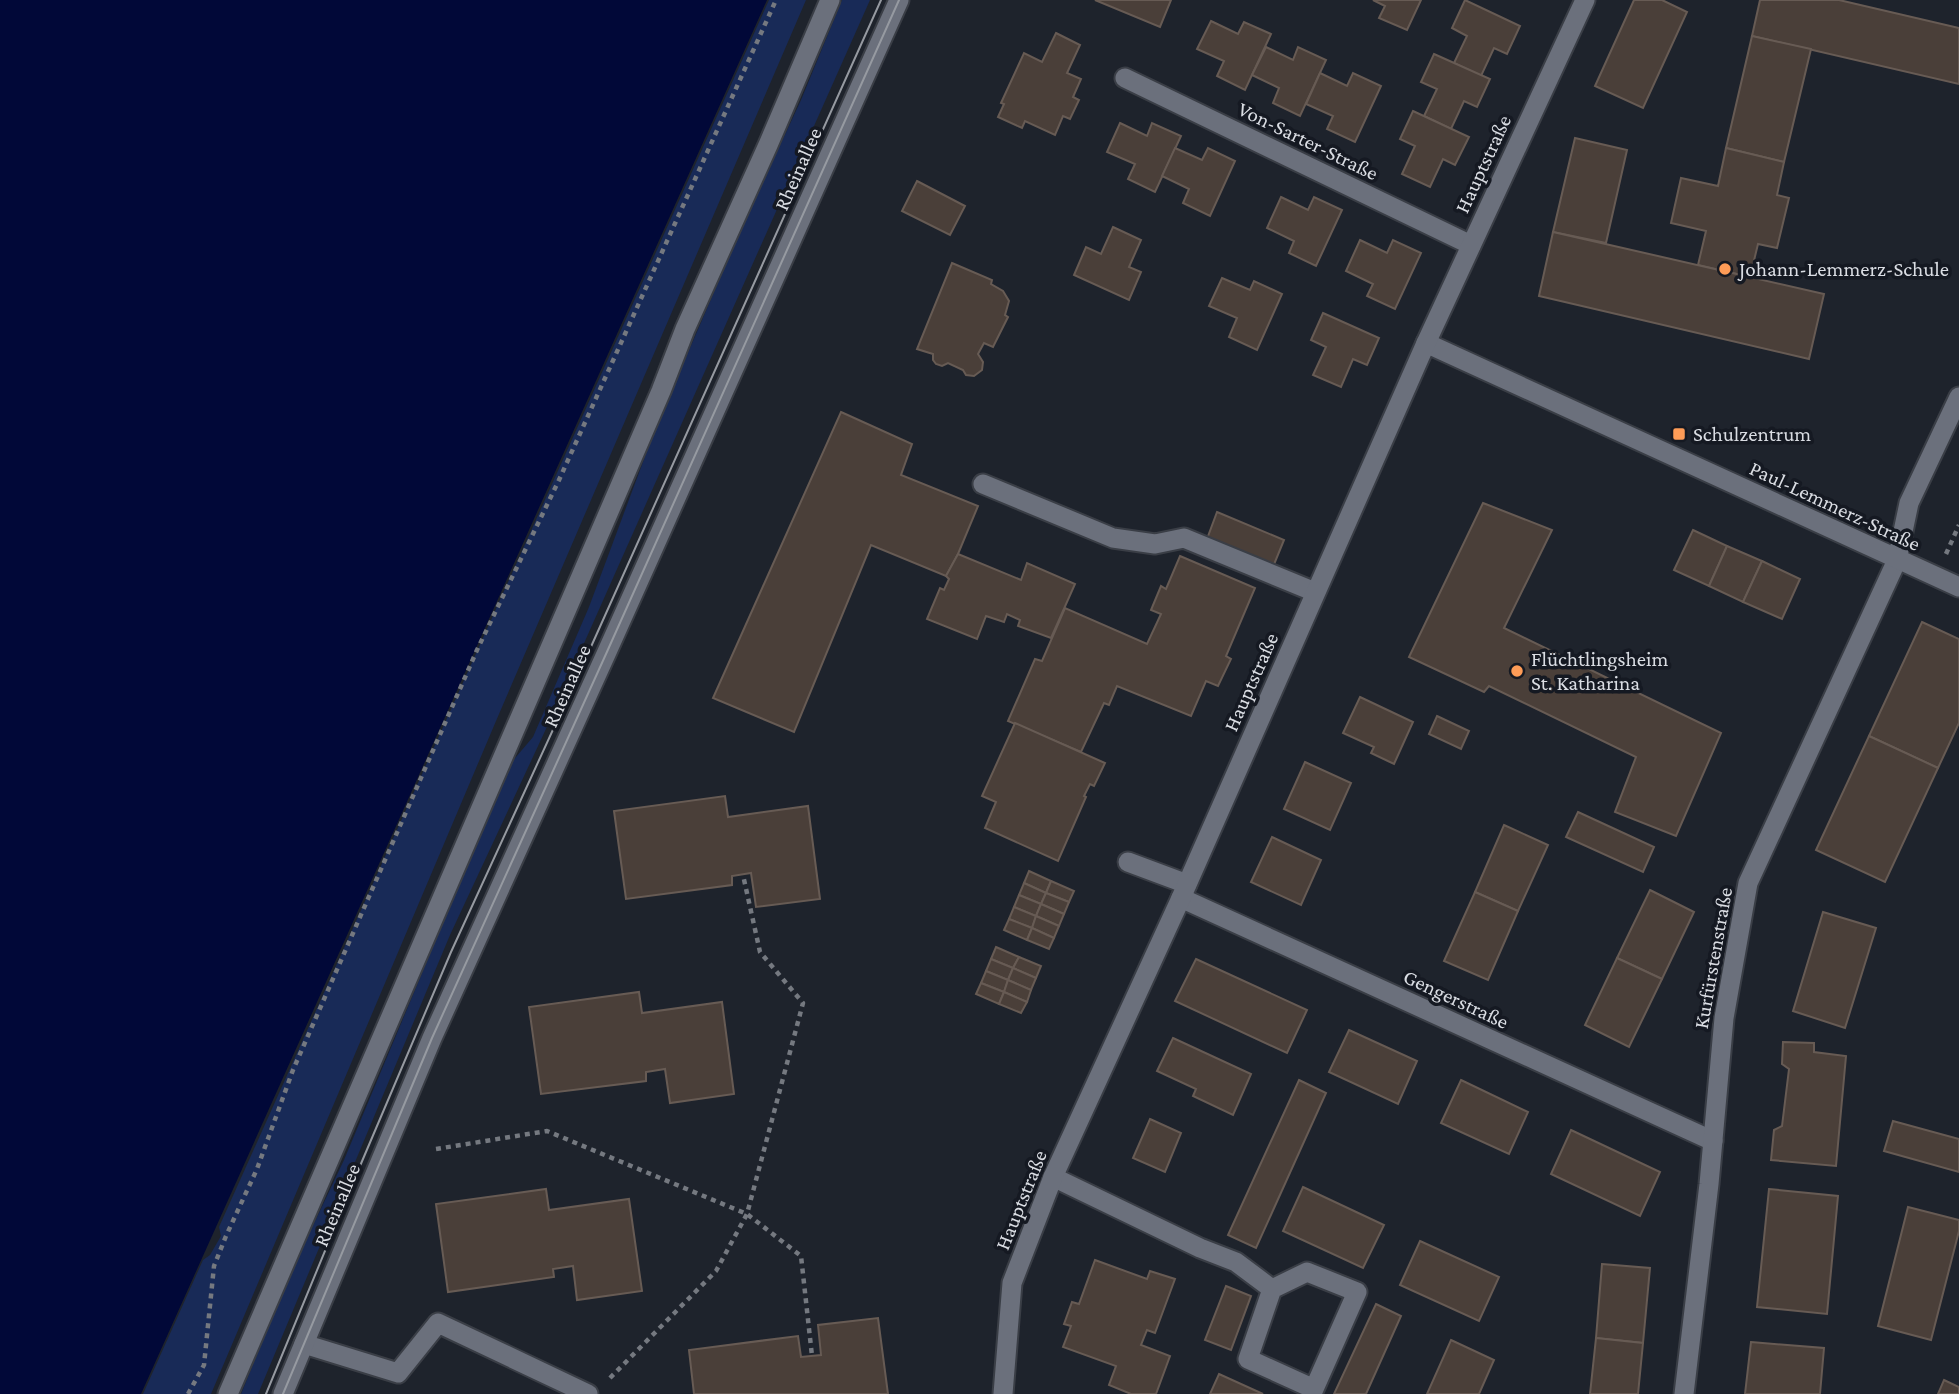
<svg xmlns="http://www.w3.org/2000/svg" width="1959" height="1394" viewBox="0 0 1959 1394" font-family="'Crimson Pro',serif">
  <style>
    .green { fill: #182a57 }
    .water { fill: #010838 }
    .building { fill: #4a3f39; stroke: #675b54; stroke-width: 2 }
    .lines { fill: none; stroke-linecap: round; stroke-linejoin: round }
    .service-casing { stroke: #3a3e46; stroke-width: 23 }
    .pedestrian-casing { stroke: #3a3e46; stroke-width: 23 }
    .minor-casing { stroke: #3a3e46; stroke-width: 23 }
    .tertiary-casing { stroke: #3a3e46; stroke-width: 23 }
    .secondary-casing { stroke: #3a3e46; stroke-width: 23 }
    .path { stroke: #757980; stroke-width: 4.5; stroke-dasharray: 5 5; stroke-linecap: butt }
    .service { stroke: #6b707c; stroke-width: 19 }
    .pedestrian { stroke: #6b707c; stroke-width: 19 }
    .minor { stroke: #6b707c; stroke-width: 19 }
    .tertiary { stroke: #6b707c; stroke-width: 19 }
    .secondary { stroke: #6b707c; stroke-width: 19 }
    .tram { stroke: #969aa1; stroke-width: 2 }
    .poi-dot { fill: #fe9c57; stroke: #151922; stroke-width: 2.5 }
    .labels { text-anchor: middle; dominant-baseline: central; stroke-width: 7; stroke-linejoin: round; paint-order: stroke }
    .street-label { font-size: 21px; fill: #dadde3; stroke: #151922 }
    .poi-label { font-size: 21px; fill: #dadde3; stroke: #151922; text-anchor: start }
  </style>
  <rect width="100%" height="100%" fill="#1e232c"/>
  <!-- green -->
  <g class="green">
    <polygon points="769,0 806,0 496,721 211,1394 143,1394 203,1260 210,1255 221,1236 219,1227"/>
    <polygon points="842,0 870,0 545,731 450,935 258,1394 241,1394 290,1274 344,1160 491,808 510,764 533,737 589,607 656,427 739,234 801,100"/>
  </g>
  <!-- water -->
  <polygon class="water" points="0,0 767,0 141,1394 0,1394"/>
  <!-- building -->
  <g class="building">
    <polygon points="1095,0 1171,0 1160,27"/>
    <polygon points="1373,0 1421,0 1407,30 1379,18 1385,6"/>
    <polygon points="1465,0 1520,26 1507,54 1494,48 1481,76 1454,63 1467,36 1452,28"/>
    <polygon points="1634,0 1662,0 1687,12 1643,108 1595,86"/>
    <polygon points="1760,0 1839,0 1959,28 1959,84 1752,36"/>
    <polygon points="1211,21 1238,34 1244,22 1271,34 1245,90 1217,76 1224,61 1197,49"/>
    <polygon points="1056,33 1080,45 1067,73 1081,79 1073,97 1079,100 1070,119 1063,116 1055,135 1025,121 1022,128 998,117 1004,104 1001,103 1024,53 1042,62"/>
    <polygon points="1752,36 1811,49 1784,162 1726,148"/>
    <polygon points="1266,47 1293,60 1298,47 1326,60 1300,116 1273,103 1279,88 1252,75"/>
    <polygon points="1434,54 1490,79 1477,107 1464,101 1451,129 1424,116 1437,89 1421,82"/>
    <polygon points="1320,73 1347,86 1353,73 1381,86 1355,142 1327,129 1333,116 1306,104"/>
    <polygon points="1413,111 1469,137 1455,165 1443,159 1430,187 1402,174 1415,146 1400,139"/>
    <polygon points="1120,123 1147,136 1152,123 1181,136 1155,192 1128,179 1135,164 1107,152"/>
    <polygon points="1575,138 1627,150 1606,243 1553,232"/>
    <polygon points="1175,148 1202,160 1208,148 1235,161 1210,216 1183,203 1189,189 1162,176"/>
    <polygon points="1726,148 1784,162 1777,195 1789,198 1777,248 1758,244 1750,277 1698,265 1706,231 1671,223 1681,178 1718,186"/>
    <polygon points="917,181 965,206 950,235 902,211"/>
    <polygon points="1281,197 1308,210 1314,197 1342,210 1316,266 1289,253 1294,241 1267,228"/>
    <polygon points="1113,227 1141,240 1129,267 1141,272 1129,300 1074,275 1086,247 1101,254"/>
    <polygon points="1553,232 1824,294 1809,359 1539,296"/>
    <polygon points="1360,240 1387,253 1393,240 1421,253 1395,309 1367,296 1373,284 1346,271"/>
    <polygon points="952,263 992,280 991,284 1003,291 1009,301 1005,315 1008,317 993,347 984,343 978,354 983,362 982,370 974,376 966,375 963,370 948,363 942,366 936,364 933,360 933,354 917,349"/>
    <polygon points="1222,278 1250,290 1254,281 1282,294 1257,350 1229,337 1237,318 1209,306"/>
    <polygon points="1323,313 1379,338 1367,365 1353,359 1341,387 1313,375 1326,347 1311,340"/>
    <polygon points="841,412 912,444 901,475 978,506 958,554 946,576 871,545 794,732 713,698"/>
    <polygon points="1483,503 1552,530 1504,628 1721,733 1676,836 1615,812 1636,757 1489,686 1484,692 1409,657"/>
    <polygon points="1217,512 1284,540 1273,567 1207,539"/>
    <polygon points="1693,530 1727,546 1709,586 1674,570"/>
    <polygon points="1727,546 1762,561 1743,602 1709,586"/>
    <polygon points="958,554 1021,580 1027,563 1075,584 1051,638 1018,626 1020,620 1007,614 1004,622 986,616 977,639 927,619 940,588 944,590 949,579 946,576"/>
    <polygon points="1180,556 1255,588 1226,656 1231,659 1218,686 1206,681 1191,716 1117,686 1109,705 1104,703 1081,752 1008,721 1035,659 1042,661 1065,608 1147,644 1161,614 1151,610 1161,586 1166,589"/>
    <polygon points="1762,561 1800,579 1782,619 1743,602"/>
    <polygon points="1922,622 1959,639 1959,723 1938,768 1869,736"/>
    <polygon points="1360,697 1413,722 1394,764 1371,753 1374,747 1343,733"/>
    <polygon points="1437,716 1469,731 1461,749 1429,734"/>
    <polygon points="1015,723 1105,763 1094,786 1090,784 1084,796 1086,797 1058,861 985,828 996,802 982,796"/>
    <polygon points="1869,736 1938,768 1885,882 1816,850"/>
    <polygon points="1305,762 1351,783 1330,830 1284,809"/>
    <polygon points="725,796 728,817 808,806 820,899 756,907 751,873 732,876 732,885 626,899 614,811"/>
    <polygon points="1578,812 1654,847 1643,872 1566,837"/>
    <polygon points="1504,825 1548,845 1518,911 1475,892"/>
    <polygon points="1272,837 1321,860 1301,905 1251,882"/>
    <polygon points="1029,871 1051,881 1046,893 1024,883"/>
    <polygon points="1051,881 1074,891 1069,902 1046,893"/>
    <polygon points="1024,883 1046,893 1041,904 1019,895"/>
    <polygon points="1650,890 1694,912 1662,979 1617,958"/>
    <polygon points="1475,892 1518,911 1488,980 1444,961"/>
    <polygon points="1046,893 1069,902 1064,914 1041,904"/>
    <polygon points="1019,895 1041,904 1036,916 1014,907"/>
    <polygon points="1041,904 1064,914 1059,926 1036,916"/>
    <polygon points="1014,907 1036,916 1032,928 1009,919"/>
    <polygon points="1823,912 1876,928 1845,1028 1793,1011"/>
    <polygon points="1036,916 1059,926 1054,938 1032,928"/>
    <polygon points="1009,919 1032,928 1027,940 1004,930"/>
    <polygon points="1032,928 1054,938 1049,949 1027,940"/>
    <polygon points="996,947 1019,957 1013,968 991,959"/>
    <polygon points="1019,957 1041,966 1036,978 1013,968"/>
    <polygon points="1617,958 1662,979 1629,1047 1585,1025"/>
    <polygon points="991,959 1013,968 1008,980 986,971"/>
    <polygon points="1196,959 1307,1010 1287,1053 1175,1001"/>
    <polygon points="1013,968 1036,978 1031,990 1008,980"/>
    <polygon points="986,971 1008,980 1004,992 981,983"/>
    <polygon points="1008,980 1031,990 1027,1002 1004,992"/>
    <polygon points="981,983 1004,992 999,1004 976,994"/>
    <polygon points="639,992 642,1013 722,1002 734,1094 670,1103 665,1069 646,1072 646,1081 541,1094 529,1007"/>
    <polygon points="1004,992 1027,1002 1021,1013 999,1004"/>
    <polygon points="1349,1030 1417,1061 1398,1104 1329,1072"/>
    <polygon points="1173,1038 1251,1074 1233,1115 1193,1096 1196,1089 1157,1071"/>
    <polygon points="1783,1042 1814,1043 1814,1052 1846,1056 1836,1166 1771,1160 1774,1130 1782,1126 1789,1069 1782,1064"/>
    <polygon points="1299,1080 1326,1093 1256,1248 1228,1235"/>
    <polygon points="1461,1080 1528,1112 1509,1154 1441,1123"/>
    <polygon points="1150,1119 1181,1133 1165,1172 1133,1158"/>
    <polygon points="1893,1121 1959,1139 1959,1172 1884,1151"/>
    <polygon points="1571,1130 1660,1172 1640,1216 1551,1174"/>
    <polygon points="1303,1187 1384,1225 1363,1268 1283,1231"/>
    <polygon points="546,1189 549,1210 629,1199 642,1291 577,1300 573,1266 553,1269 554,1277 448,1292 436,1204"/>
    <polygon points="1769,1189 1838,1196 1827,1314 1757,1307"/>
    <polygon points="1908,1207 1959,1220 1959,1231 1931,1340 1878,1326"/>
    <polygon points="1420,1241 1499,1277 1479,1321 1400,1285"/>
    <polygon points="1095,1260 1147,1279 1150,1271 1175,1279 1155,1333 1147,1330 1141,1345 1170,1356 1156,1394 1131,1394 1109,1385 1116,1366 1063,1347 1071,1326 1064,1324 1072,1302 1079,1304"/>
    <polygon points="1602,1264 1650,1268 1643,1343 1596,1338"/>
    <polygon points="1226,1286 1251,1296 1231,1350 1205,1340"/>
    <polygon points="1376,1304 1401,1316 1366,1394 1334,1394"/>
    <polygon points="878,1318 888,1394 694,1394 689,1350 798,1336 801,1357 821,1355 818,1325"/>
    <polygon points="1596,1338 1643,1343 1638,1394 1590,1394"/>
    <polygon points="1451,1340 1494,1360 1479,1394 1427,1394"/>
    <polygon points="1751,1342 1824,1348 1820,1394 1745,1394"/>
    <polygon points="1219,1374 1263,1394 1210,1394"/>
    <polygon points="1944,1380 1959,1387 1959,1394 1938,1394"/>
  </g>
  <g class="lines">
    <defs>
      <g id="service">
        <polyline points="983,484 1113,538 1155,544 1184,538 1315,592"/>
        <polyline points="1128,862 1187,884"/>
        <polyline points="1053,1177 1200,1248 1236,1262 1272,1289 1248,1359 1314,1389 1357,1292 1307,1272 1272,1289"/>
        <polyline points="304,1344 398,1373 438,1323 588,1394"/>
      </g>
      <polyline id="pedestrian" points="228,1394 661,391 685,329 768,145 830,0"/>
      <g id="minor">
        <polyline points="1125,78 1471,245"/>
        <polyline points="1181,898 1713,1141"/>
        <polyline points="283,1394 432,1038 606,654 899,0"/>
        <polyline points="1684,1394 1709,1184 1724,1018 1748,883 1897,560 1909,503 1959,397"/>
      </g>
      <polyline id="tertiary" points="1426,343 1959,587"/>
      <polyline id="secondary" points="1003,1394 1012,1283 1053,1177 1181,898 1426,343 1585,0"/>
    </defs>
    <!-- service casing -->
    <use href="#service" class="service-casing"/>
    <!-- pedestrian casing -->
    <use href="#pedestrian" class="pedestrian-casing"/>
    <!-- minor casing -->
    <use href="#minor" class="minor-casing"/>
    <!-- tertiary casing -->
    <use href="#tertiary" class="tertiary-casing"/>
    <!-- secondary casing -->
    <use href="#secondary" class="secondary-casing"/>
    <!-- path -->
    <g class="path">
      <polyline points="1946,554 1959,525"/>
      <polyline points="436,1149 547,1131 747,1214 801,1256 812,1356"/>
      <polyline points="610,1378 716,1271 747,1214 803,1003 760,952 743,875"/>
      <polyline points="188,1394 204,1365 214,1266 226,1236 257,1169 293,1070 477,650 559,480 776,0"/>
    </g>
    <!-- service -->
    <use href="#service" class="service"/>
    <!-- pedestrian -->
    <use href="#pedestrian" class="pedestrian"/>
    <!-- minor -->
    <use href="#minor" class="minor"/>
    <!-- tertiary -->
    <use href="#tertiary" class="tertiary"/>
    <!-- secondary -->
    <use href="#secondary" class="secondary"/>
    <!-- tram -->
    <g class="tram">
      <polyline points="266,1394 360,1166 451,952 590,649 881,0"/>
      <polyline points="283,1394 432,1038 606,654 899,0"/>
    </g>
  </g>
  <!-- markers -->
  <g class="poi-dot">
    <circle cx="1725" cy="269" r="7"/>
    <rect x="1672" y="427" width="14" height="14" rx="3.5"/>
    <circle cx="1517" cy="671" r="7"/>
  </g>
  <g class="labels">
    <!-- street labels -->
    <g class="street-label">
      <text transform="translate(1308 141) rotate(26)">Von-Sarter-Straße</text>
      <text transform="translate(1483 164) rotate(-65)">Hauptstraße</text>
      <text transform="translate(798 169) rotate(-66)">Rheinallee</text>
      <text transform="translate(1835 506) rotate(25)">Paul-Lemmerz-Straße</text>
      <text transform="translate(1251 682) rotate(-66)">Hauptstraße</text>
      <text transform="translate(567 686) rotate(-66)">Rheinallee</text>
      <text transform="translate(1713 958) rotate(-80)">Kurfürstenstraße</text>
      <text transform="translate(1456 999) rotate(25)">Gengerstraße</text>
      <text transform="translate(1021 1200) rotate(-68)">Hauptstraße</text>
      <text transform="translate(337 1205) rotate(-67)">Rheinallee</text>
    </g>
    <!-- poi labels -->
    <g class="poi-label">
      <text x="1739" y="269">Johann-Lemmerz-Schule</text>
      <text x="1693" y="434">Schulzentrum</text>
      <text x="1531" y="659">Flüchtlingsheim<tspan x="1531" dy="24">St. Katharina</tspan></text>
    </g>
  </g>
</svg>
